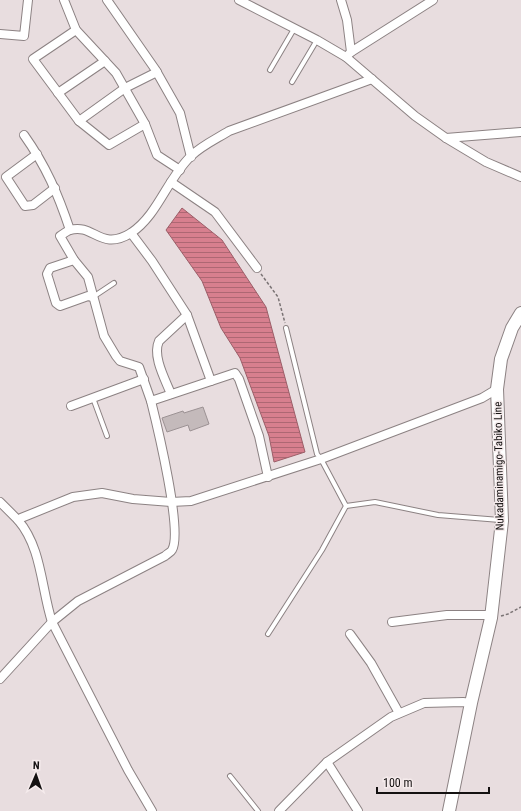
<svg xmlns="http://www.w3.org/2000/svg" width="521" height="811" viewBox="0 0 521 811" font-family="'Roboto Condensed',sans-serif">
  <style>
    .water { fill: url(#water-rules); stroke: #9c5e68 }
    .building { fill: #c4babb; stroke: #9c9294 }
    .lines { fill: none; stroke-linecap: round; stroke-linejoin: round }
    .service-casing { stroke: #8c8283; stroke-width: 6 }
    .minor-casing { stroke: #8c8283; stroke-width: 10 }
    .secondary-casing { stroke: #8c8283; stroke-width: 14 }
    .path { stroke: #7a7374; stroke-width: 1.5; stroke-dasharray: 3 2; stroke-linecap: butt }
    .service { stroke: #fff; stroke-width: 4 }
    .minor { stroke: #fff; stroke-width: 8 }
    .secondary { stroke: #fff; stroke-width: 12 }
    .labels { text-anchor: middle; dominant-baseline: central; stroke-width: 3; stroke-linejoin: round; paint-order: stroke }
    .street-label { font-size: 11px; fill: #141111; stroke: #f5ebec }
  </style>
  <defs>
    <pattern id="water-rules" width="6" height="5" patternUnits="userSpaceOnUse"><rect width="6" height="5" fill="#d77f8e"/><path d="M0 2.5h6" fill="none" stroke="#ad6773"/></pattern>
  </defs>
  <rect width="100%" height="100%" fill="#e8dddf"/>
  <!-- water -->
  <polygon class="water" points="182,208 222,240 266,307 305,452 274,462 269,436 240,358 221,328 202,281 166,230"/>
  <!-- building -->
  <polygon class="building" points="203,407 209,424 190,431 188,425 167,432 162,418 183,411 184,413"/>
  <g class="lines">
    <defs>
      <g id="service">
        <polyline points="270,70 294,29"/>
        <polyline points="292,82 317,40"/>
        <polyline points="93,297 114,283"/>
        <polyline points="93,398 107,436"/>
        <polyline points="346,506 375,502 438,515 500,520"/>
        <polyline points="268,634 322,550 346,506 321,459 317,454 286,328"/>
        <polyline points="230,776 258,811"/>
      </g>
      <g id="minor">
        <polyline points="64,0 76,30 116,73 145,124 157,155 180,170"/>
        <polyline points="107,0 155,69 180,113 191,157"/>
        <polyline points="239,0 317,40 346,57 415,116 446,138 486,162 521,177"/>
        <polyline points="341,0 347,20 351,52"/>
        <polyline points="76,30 33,59 79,121 109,145 145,124"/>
        <polyline points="0,34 24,36 28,0"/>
        <polyline points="346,57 351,52 433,0"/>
        <polyline points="58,93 105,61"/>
        <polyline points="79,121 125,88 157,72"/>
        <path d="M24,135C46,166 58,194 70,230"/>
        <polyline points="446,138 521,132"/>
        <polyline points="37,154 6,177 25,206 33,205 55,188"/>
        <polyline points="171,182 215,212 257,268"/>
        <polyline points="131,233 152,261 187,315 211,381"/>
        <polyline points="74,260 50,268 47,274 56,303 60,306 88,296 93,297"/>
        <path d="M171,394C165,379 152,356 159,341L187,315"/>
        <polyline points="71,406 144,379"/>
        <path d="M268,477L259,436L239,379L235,373L151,401L139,367L120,361L116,356L104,336L88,277L74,260L60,236C63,234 67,231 70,230C94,223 100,252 131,233C158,215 167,179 191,156C201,146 216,139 229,131L372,79"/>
        <path d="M0,502C6,508 12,514 18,520C42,548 41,588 52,622L128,770L152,811"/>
        <polyline points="18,520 21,518 73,497 102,493 133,499 171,502 191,501 321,459 482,398 497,389"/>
        <polyline points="392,622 447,615 491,615"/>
        <polyline points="350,634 371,663 399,713"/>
        <path d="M0,679L52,622L78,601L165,556C167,554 171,552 172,550C183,532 157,425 151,401"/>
        <polyline points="327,762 358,811"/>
        <polyline points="279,811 327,762 391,717 424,703 463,702 471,703"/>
      </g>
      <polyline id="secondary" points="449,811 471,703 491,618 502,521 497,389 501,359 512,328 521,313"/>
    </defs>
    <!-- service casing -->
    <use href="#service" class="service-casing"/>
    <!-- minor casing -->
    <use href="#minor" class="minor-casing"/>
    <!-- secondary casing -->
    <use href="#secondary" class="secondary-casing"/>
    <!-- path -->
    <g class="path">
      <polyline points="261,274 278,297 285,323"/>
      <polyline points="501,616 508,614 521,607"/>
    </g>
    <!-- service -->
    <use href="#service" class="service"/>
    <!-- minor -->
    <use href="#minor" class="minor"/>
    <!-- secondary -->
    <use href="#secondary" class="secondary"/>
  </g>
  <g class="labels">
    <!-- street labels -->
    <g class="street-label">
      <text transform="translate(499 466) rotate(-91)">Nukadaminamigo-Tabiko Line</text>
    </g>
  </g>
  <!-- north arrow -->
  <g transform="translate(36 775) rotate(2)" stroke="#f5ebec" stroke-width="3" paint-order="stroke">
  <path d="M0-3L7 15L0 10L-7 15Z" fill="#141111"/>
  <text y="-6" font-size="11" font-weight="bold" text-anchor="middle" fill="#141111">N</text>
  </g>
  <!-- scale -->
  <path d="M377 787v6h112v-6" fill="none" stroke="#141111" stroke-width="2"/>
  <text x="383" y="787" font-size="12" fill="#141111" stroke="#f5ebec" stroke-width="3" paint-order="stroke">100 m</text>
</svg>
